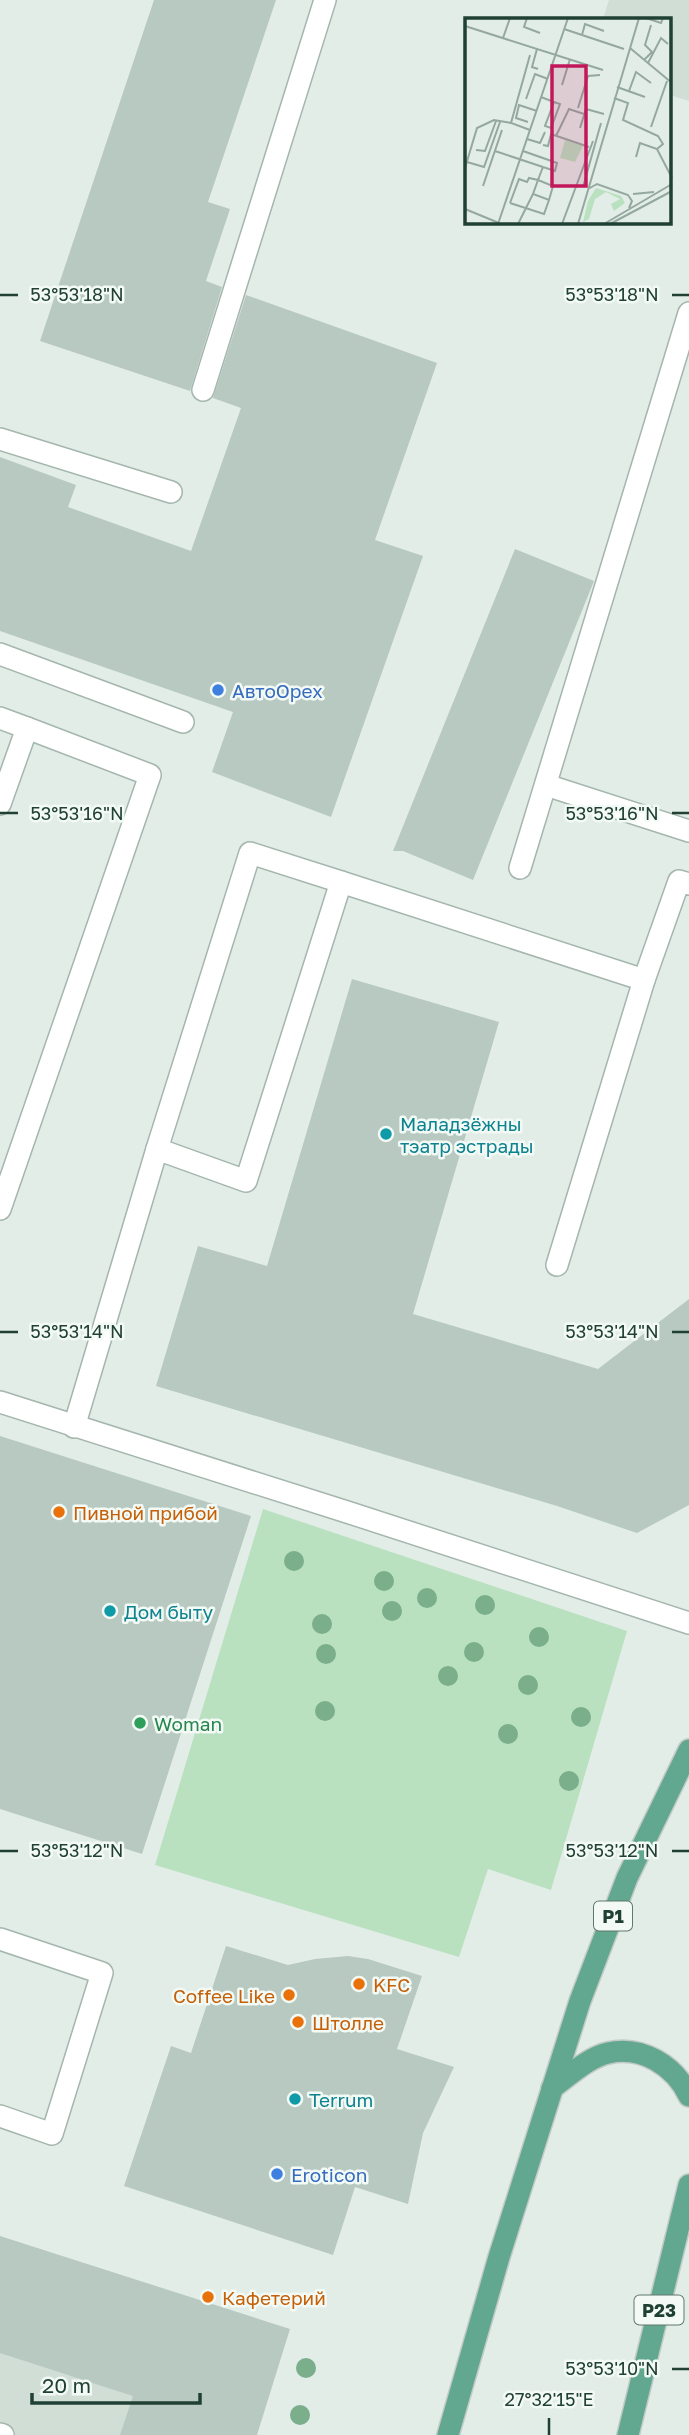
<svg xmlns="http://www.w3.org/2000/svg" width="689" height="2435" viewBox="0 0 689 2435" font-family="'Golos Text',sans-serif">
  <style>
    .built { fill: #d0ded6 }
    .green { fill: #b9e1c0 }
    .building { fill: #b7c9c0 }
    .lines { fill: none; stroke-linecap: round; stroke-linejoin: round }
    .lane-casing { stroke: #a4b6ae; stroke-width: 24 }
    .primary-casing { stroke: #c1cac6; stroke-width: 24 }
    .lane { stroke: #fff; stroke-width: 21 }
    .primary { stroke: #62a790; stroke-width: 21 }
    .tree { fill: #7bae8b }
    .ticks { fill: none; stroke: #204035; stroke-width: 2.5 }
    .shop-dot { fill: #3f7fe0; stroke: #f3faf6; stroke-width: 2.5 }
    .culture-dot { fill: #0f9aa8; stroke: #f3faf6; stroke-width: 2.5 }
    .food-dot { fill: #e8710a; stroke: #f3faf6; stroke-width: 2.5 }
    .leisure-dot { fill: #2e9e5b; stroke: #f3faf6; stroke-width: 2.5 }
    .labels { text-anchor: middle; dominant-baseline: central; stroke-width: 5; stroke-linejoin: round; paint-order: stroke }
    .shield { fill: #f3faf6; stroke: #5f786f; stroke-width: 2 }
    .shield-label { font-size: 18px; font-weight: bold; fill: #204035 }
    .shop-label { font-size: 19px; fill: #366cbe; stroke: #f3faf6; text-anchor: start }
    .culture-label { font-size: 19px; fill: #0d838f; stroke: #f3faf6; text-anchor: start }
    .food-label { font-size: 19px; fill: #c56008; stroke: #f3faf6; text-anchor: start }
    .leisure-label { font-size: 19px; fill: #27864d; stroke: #f3faf6; text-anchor: start }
    .inset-road { fill: none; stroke: #94a8a0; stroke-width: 2 }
    .view { fill: #c2185b; fill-opacity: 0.15; stroke: #c2185b; stroke-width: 3.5 }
    .inset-edge { fill: none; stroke: #204035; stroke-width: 3.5 }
    .ticks-label { font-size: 18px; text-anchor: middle; fill: #204035; stroke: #f3faf6; stroke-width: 5; stroke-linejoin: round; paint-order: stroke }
  </style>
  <rect width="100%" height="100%" fill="#e2ede7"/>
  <!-- built -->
  <g class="built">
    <polygon points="609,0 689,0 689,101 670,95 670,19 603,19"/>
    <polygon points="0,2236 257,2434 258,2435 0,2435"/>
  </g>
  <!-- green -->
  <polygon class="green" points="263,1509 627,1631 551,1890 488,1869 459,1957 155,1865"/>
  <!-- building -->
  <g class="building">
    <polygon points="154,0 276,0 208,202 230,209 206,281 222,287 190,391 40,341"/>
    <polygon points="246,295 437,363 375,540 423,556 331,817 212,772 233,712 0,631 0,457 76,485 68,507 191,551 241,408 213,398"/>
    <polygon points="515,549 594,581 473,880 403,851 393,851"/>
    <polygon points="352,979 499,1022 413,1314 598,1369 689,1299 689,1505 637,1533 557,1506 156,1386 198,1246 267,1266"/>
    <polygon points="0,1436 251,1516 142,1854 0,1809"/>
    <polygon points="226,1946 288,1965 315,1959 348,1956 368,1959 422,1976 397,2049 454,2067 423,2133 408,2204 355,2187 333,2255 124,2186 171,2046 191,2053"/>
    <polygon points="0,2236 290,2329 257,2435 120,2435 133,2396 0,2353"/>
  </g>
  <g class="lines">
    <defs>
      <g id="lane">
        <polyline points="203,390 325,0"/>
        <polyline points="0,439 171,492"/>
        <polyline points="0,654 183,722"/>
        <polyline points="0,718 27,728 0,804"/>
        <polyline points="546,785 689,831"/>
        <polyline points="520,868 689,313"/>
        <polyline points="157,1149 250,853 341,882"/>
        <polyline points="0,1209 150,775 27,728"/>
        <polyline points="557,1265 644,980 679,881 689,884"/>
        <polyline points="0,1402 347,1512 689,1623"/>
        <polyline points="74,1427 157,1149 246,1181 341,882 644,980"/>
        <polyline points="0,1939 102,1973 52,2134 0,2116"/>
        <polyline points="0,2434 3,2435"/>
      </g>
      <g id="primary">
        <path d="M552,2088C569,2076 587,2058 608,2053C642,2045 675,2066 689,2096"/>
        <polyline points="448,2435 499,2257 580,2001 627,1878 689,1750"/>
        <polyline points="628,2435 689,2185"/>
      </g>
    </defs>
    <!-- lane casing -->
    <use href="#lane" class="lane-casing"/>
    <!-- primary casing -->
    <use href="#primary" class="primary-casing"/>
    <!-- lane -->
    <use href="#lane" class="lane"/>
    <!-- primary -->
    <use href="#primary" class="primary"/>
  </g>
  <!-- trees -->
  <g class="tree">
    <circle cx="294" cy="1561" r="10"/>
    <circle cx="384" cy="1581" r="10"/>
    <circle cx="427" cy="1598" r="10"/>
    <circle cx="485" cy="1605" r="10"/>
    <circle cx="392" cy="1611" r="10"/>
    <circle cx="322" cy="1624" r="10"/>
    <circle cx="539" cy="1637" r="10"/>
    <circle cx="474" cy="1652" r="10"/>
    <circle cx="326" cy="1654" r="10"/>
    <circle cx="448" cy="1676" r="10"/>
    <circle cx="528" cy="1685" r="10"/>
    <circle cx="325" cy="1711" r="10"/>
    <circle cx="581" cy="1717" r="10"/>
    <circle cx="508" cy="1734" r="10"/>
    <circle cx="569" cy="1781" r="10"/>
    <circle cx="306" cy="2368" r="10"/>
    <circle cx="300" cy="2415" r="10"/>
  </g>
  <!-- ticks -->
  <path class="ticks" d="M0,295H18M672,295H689M0,813H18M672,813H689M0,1332H18M672,1332H689M0,1851H18M672,1851H689M672,2369H689M549,2418V2435"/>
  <!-- markers -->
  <g class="shop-dot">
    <circle cx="218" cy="690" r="7"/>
    <circle cx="277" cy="2174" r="7"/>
  </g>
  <g class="culture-dot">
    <circle cx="386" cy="1134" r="7"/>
    <circle cx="110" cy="1611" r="7"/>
    <circle cx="295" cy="2099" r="7"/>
  </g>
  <g class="food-dot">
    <circle cx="59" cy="1512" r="7"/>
    <circle cx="359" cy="1984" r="7"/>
    <circle cx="289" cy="1995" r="7"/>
    <circle cx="298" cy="2022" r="7"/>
    <circle cx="208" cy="2297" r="7"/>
  </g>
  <circle class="leisure-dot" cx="140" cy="1723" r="7"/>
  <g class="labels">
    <!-- shield labels -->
    <g class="shield">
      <rect x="594" y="1901.5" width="38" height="29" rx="5"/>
      <rect x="634.5" y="2295.5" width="49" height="29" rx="5"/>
    </g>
    <g class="shield-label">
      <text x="613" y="1916">Р1</text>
      <text x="659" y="2310">Р23</text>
    </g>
    <!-- shop labels -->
    <g class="shop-label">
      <text x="232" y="690">АвтоОрех</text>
      <text x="291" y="2174">Eroticon</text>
    </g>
    <!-- culture labels -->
    <g class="culture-label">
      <text x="400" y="1123">Маладзёжны<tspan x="400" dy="22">тэатр эстрады</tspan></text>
      <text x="124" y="1611">Дом быту</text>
      <text x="309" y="2099">Terrum</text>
    </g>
    <!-- food labels -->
    <g class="food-label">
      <text x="73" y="1512">Пивной прибой</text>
      <text x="373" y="1984">KFC</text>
      <text x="275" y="1995" text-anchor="end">Coffee Like</text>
      <text x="312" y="2022">Штолле</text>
      <text x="222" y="2297">Кафетерий</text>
    </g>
    <!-- leisure labels -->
    <g class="leisure-label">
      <text x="154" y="1723">Woman</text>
    </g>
  </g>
  <!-- overview -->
  <g transform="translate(465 18)">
    <rect width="206" height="206" fill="#e2ede7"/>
    <path d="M100,122L118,128L110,144L95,140ZM131,170L156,178L160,185L149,193L146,186L155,181L141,174L130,181L124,201L118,204L123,183Z" fill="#b9e1c0"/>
    <path class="inset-road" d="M62,0L59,9L75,15M181,0L196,5L198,0M0,8L138,52M99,11L159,31M117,17L120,6L139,13M38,20L45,0M165,30L207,65M72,31L67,49L73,51M65,37L46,105L65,112M179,42L187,34L180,27L186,7M183,45L196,20L203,26M97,67L105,41M152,69L180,79M164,73L171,54L186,65M76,79L89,84L80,108L86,110L95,86L89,84M149,80L163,85L158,102L193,118L198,126L192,131M61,81L70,56L83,61M113,90L123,58L135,57M63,104L51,100L54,87L72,93M186,109L202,63M115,110L121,91L139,96M91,118L104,91L119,96M62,121L75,125L80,114M78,127L83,128L86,116L124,129M11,132L20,133L31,103M30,133L78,149M171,139L175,125L192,131L207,160M2,144L19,149L35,104M0,150L12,110L29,102L46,105M18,168L37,112M118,169L136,105M123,171L132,166L163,177L167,183L164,190M168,176L189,174M45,185L54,161L62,164L64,160L73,162L88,168L84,182L68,176L73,162L76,154L78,149L90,153L92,145L58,133M45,185L79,196L84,182M0,191L34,205M33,206L103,0M53,206L68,176M97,206L128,123M113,206L174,0M139,206L207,166M145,206L207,173"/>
    <path class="view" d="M87,48H121V168H87Z"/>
    <rect width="206" height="206" class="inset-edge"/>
  </g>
  <g class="ticks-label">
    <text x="77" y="301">53°53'18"N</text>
    <text x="612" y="301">53°53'18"N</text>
    <text x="77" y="820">53°53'16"N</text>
    <text x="612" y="820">53°53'16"N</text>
    <text x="77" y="1338">53°53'14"N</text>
    <text x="612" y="1338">53°53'14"N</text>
    <text x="77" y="1857">53°53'12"N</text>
    <text x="612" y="1857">53°53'12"N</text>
    <text x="612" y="2375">53°53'10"N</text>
    <text x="549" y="2406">27°32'15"E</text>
  </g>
  <!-- scale -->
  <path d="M32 2393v10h168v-10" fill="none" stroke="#204035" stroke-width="3.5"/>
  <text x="42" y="2393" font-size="21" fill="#204035" stroke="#f3faf6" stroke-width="5" paint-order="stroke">20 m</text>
</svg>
